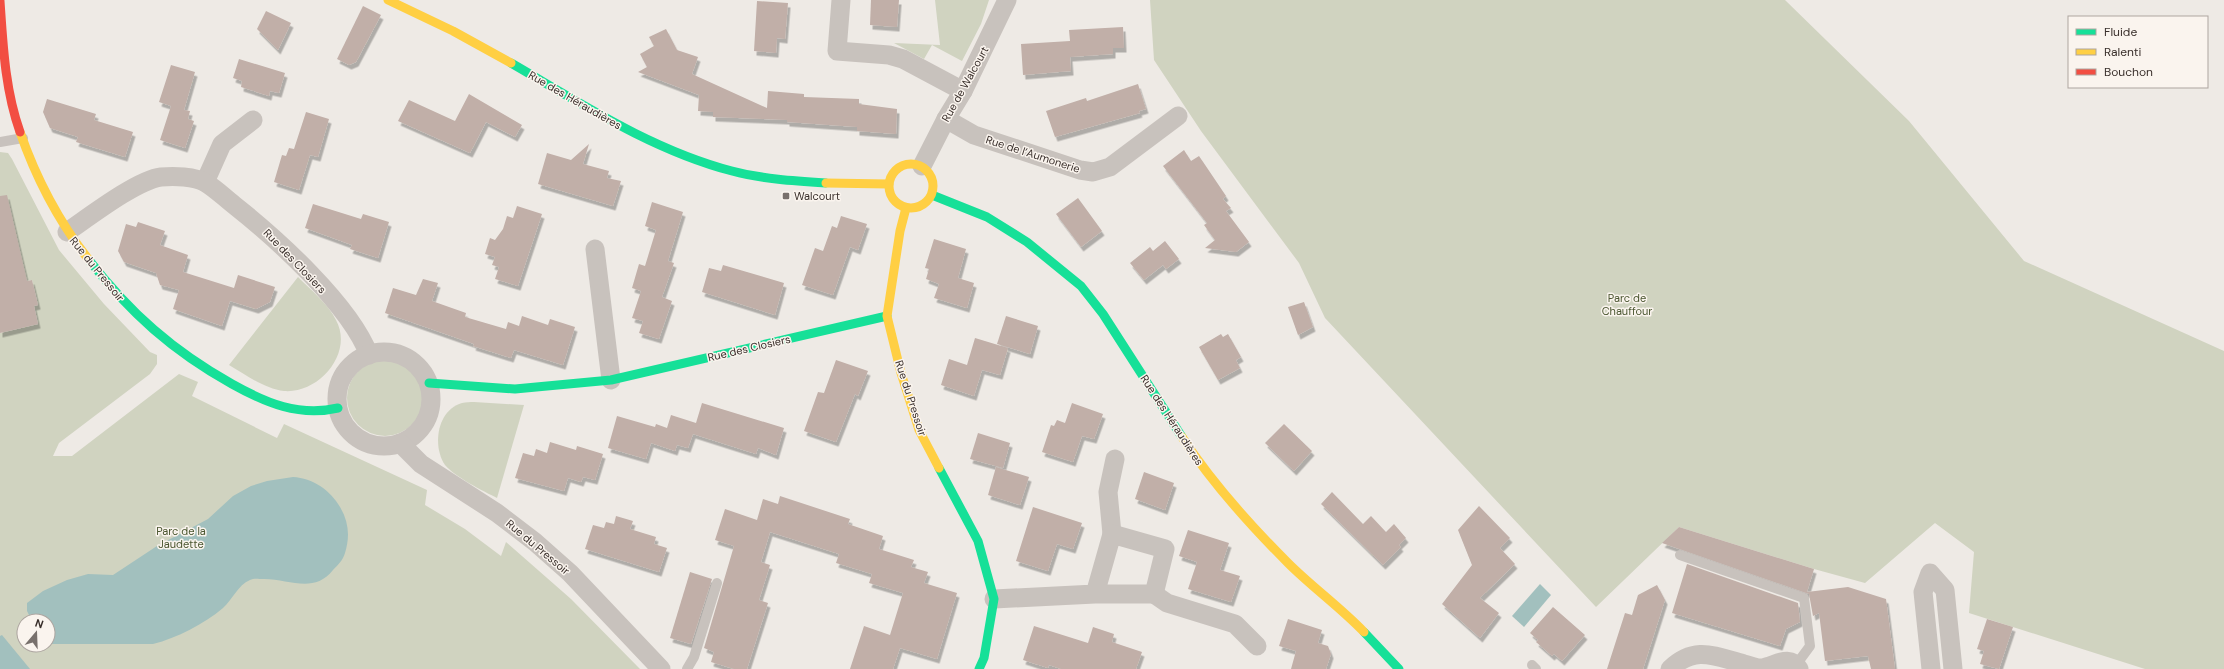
<svg xmlns="http://www.w3.org/2000/svg" width="2224" height="669" viewBox="0 0 2224 669" font-family="'DM Sans',sans-serif">
  <style>
    .green { fill: #d0d3c0; fill-rule: evenodd }
    .water { fill: #a2c0be }
    .building { fill: #c1afa8; filter: url(#shadow) }
    .lines { fill: none; stroke-linecap: round; stroke-linejoin: round }
    .lane { stroke: #c8c2bd; stroke-width: 10 }
    .street { stroke: #c8c2bd; stroke-width: 19 }
    .fast { stroke: #16e098; stroke-width: 9 }
    .slow { stroke: #ffcf43; stroke-width: 9 }
    .jam { stroke: #f24e42; stroke-width: 9 }
    .poi-dot { fill: #78706c; stroke: #faf4ee; stroke-width: 1.5 }
    .labels { text-anchor: middle; dominant-baseline: central; stroke-width: 3; stroke-linejoin: round; paint-order: stroke }
    .street-label { font-size: 11px; fill: #392f2b; stroke: #faf4ee }
    .poi-label { font-size: 11px; fill: #392f2b; stroke: #faf4ee; text-anchor: start }
    .park-label { font-size: 11px; fill: #4a5630; stroke: #faf4ee }
  </style>
  <defs>
    <filter id="shadow"><feDropShadow dx="2.5" dy="4.5" stdDeviation="0" flood-color="#0004"/></filter>
  </defs>
  <rect width="100%" height="100%" fill="#eeeae5"/>
  <!-- green -->
  <g class="green">
    <polygon points="935,0 989,0 981,24 962,61 932,45 924,59 894,43 940,45"/>
    <polygon points="1150,0 1785,0 1909,121 2024,261 2224,351 2224,669 2145,669 1969,613 1974,552 1935,523 1865,583 1814,569 1679,527 1596,607 1325,318 1299,263 1201,131 1154,60"/>
    <path d="M0,152L8,153L12,159L59,250L104,304L150,352L157,355V364L150,374L59,443L53,456H72L179,374L198,382L192,396L277,438L284,424L427,490L425,505L465,529L501,556L506,542L571,599L640,669H0V333L38,324L34,306L38,305L32,280L27,281L0,225ZM24,621H48V645H24Z"/>
    <path d="M298,277C311,290 328,304 336,320C354,353 319,394 284,391C265,389 246,375 229,365Z"/>
    <circle cx="385" cy="398" r="38"/>
    <path d="M474,402L524,405L497,498C483,491 455,477 445,465C432,446 437,410 462,403C466,402 470,402 474,402Z"/>
  </g>
  <!-- water -->
  <g class="water">
    <path d="M293,477C313,478 330,490 340,507C349,522 350,537 345,553C343,560 338,565 333,570C313,595 288,578 262,579C259,579 254,578 250,580C238,585 232,600 223,608C204,624 177,638 153,644H52L48,642V621H32L27,611V603L43,591L67,580L88,574L113,575L157,546L208,519L233,496L251,486L267,481Z"/>
    <polygon points="1540,584 1551,595 1524,627 1512,616"/>
    <polygon points="2,635 30,669 0,669 0,636"/>
  </g>
  <!-- building -->
  <g class="building">
    <polygon points="871,0 899,0 897,27 870,25"/>
    <polygon points="757,1 788,3 785,39 777,38 776,53 754,51"/>
    <polygon points="363,6 381,15 356,62 349,65 337,59"/>
    <polygon points="266,11 291,23 278,50 257,29"/>
    <polygon points="1123,27 1124,48 1113,48 1113,54 1070,57 1071,71 1023,75 1021,44 1070,41 1069,30"/>
    <polygon points="666,29 677,50 698,57 692,74 767,108 768,91 804,94 804,97 859,99 859,104 897,109 896,134 857,131 857,127 787,122 787,120 713,117 713,112 698,111 699,95 638,72 647,67 640,54 654,46 649,37"/>
    <polygon points="239,59 285,73 279,93 270,91 269,96 241,87 242,81 233,78"/>
    <polygon points="171,65 195,72 184,110 190,111 188,119 194,121 185,148 160,140 171,106 159,102"/>
    <polygon points="1138,84 1146,109 1139,111 1140,113 1055,137 1046,111 1086,98 1087,101"/>
    <polygon points="469,94 522,125 515,137 486,122 470,153 398,121 409,100 455,121"/>
    <polygon points="47,99 96,114 94,120 133,132 125,157 76,142 78,137 50,128 43,112"/>
    <polygon points="306,112 329,119 318,157 310,155 299,190 274,182 282,155 286,156 289,148 294,149"/>
    <polygon points="589,144 583,164 609,171 607,178 621,181 613,206 538,184 547,153 571,160"/>
    <polygon points="1184,150 1191,161 1199,156 1226,196 1223,199 1231,208 1226,211 1249,242 1236,252 1205,248 1215,240 1204,225 1207,223 1163,166"/>
    <polygon points="7,195 27,281 32,280 38,305 34,306 38,324 0,333 0,196"/>
    <polygon points="1078,198 1102,231 1081,247 1056,214"/>
    <polygon points="652,202 683,212 668,261 674,263 662,297 672,301 659,339 639,333 643,321 632,318 641,291 632,288 639,264 645,266 656,230 645,226"/>
    <polygon points="313,204 361,219 363,214 389,222 378,258 350,249 352,245 305,228"/>
    <polygon points="517,206 542,214 518,286 495,279 499,267 492,265 495,257 485,254 490,238 495,240 503,229 507,216 513,218"/>
    <polygon points="841,216 867,224 858,250 850,247 833,295 802,285 815,248 823,251 832,226 837,228"/>
    <polygon points="138,222 165,231 160,245 188,255 183,272 234,288 238,275 275,287 270,302 256,309 230,301 222,326 173,309 179,290 160,285 156,273 124,262 118,251 126,224 136,227"/>
    <polygon points="934,239 966,249 958,278 974,283 967,308 934,298 939,284 926,279 929,269 925,268"/>
    <polygon points="1165,241 1179,259 1166,269 1163,265 1144,280 1130,263 1150,247 1153,251"/>
    <polygon points="723,265 784,283 775,315 702,292 709,268 721,271"/>
    <polygon points="423,279 438,283 432,301 466,313 465,317 506,329 508,322 519,326 522,316 548,325 550,319 575,327 563,365 514,350 511,358 473,346 474,344 385,313 393,288 416,295"/>
    <polygon points="1304,302 1313,327 1298,335 1288,307"/>
    <polygon points="1006,316 1038,326 1030,354 997,344"/>
    <polygon points="1221,334 1223,337 1228,334 1241,357 1236,360 1240,368 1218,380 1199,347"/>
    <polygon points="975,338 1008,348 1000,375 982,370 974,396 941,385 949,359 967,365"/>
    <polygon points="836,360 868,371 858,396 855,394 836,442 804,431 818,392 824,393"/>
    <polygon points="702,403 784,428 776,455 758,448 756,454 693,434 688,448 677,445 675,451 651,443 646,459 608,448 617,416 655,427 656,424 667,428 671,415 696,423"/>
    <polygon points="1072,403 1103,414 1094,439 1082,436 1073,462 1042,452 1051,425 1054,426 1057,420 1065,423"/>
    <polygon points="1284,424 1312,451 1294,471 1265,443"/>
    <polygon points="978,433 1010,443 1003,468 970,459"/>
    <polygon points="550,442 576,450 577,446 603,454 595,480 583,477 581,482 568,478 564,491 515,478 523,453 534,456 536,449 547,453"/>
    <polygon points="996,467 1029,477 1020,505 988,495"/>
    <polygon points="1144,472 1174,483 1165,510 1135,499"/>
    <polygon points="1332,492 1363,524 1371,516 1386,532 1394,524 1406,538 1399,545 1401,547 1383,565 1321,504"/>
    <polygon points="780,496 850,519 848,524 883,536 879,549 914,560 911,567 928,572 924,583 957,593 937,659 900,648 893,669 850,669 864,626 890,635 903,593 869,583 872,574 836,563 839,554 770,532 761,562 770,565 759,600 768,603 747,669 734,669 711,662 714,652 704,648 734,546 715,540 725,509 757,520 763,499 778,504"/>
    <polygon points="1479,506 1510,538 1500,548 1515,564 1480,598 1499,613 1480,638 1442,604 1472,565 1458,530"/>
    <polygon points="1033,507 1082,523 1073,549 1057,544 1048,571 1016,561"/>
    <polygon points="616,516 633,521 630,529 656,537 654,544 667,548 659,572 585,549 593,525 604,528 606,522 614,524"/>
    <polygon points="1679,527 1814,569 1807,592 1848,587 1886,599 1895,669 1871,669 1868,656 1825,661 1819,613 1813,616 1809,594 1662,543"/>
    <polygon points="1188,530 1229,543 1220,570 1240,576 1231,602 1188,589 1197,562 1179,556"/>
    <polygon points="1687,564 1798,603 1800,622 1786,629 1780,646 1672,613"/>
    <polygon points="690,572 712,579 691,644 670,638"/>
    <polygon points="1657,585 1665,600 1643,669 1607,669 1625,613 1632,615 1638,595"/>
    <polygon points="1553,607 1585,635 1562,661 1554,654 1552,656 1536,642 1538,640 1530,633"/>
    <polygon points="1288,619 1322,630 1318,643 1328,646 1331,654 1326,669 1291,669 1296,651 1279,646"/>
    <polygon points="1987,619 2013,627 1999,669 1980,664 1984,651 1977,649"/>
    <polygon points="1034,626 1088,643 1093,627 1114,634 1112,642 1142,652 1136,669 1061,669 1049,665 1048,668 1023,660"/>
  </g>
  <g class="lines">
    <!-- lane -->
    <g class="lane">
      <polyline points="0,142 23,138"/>
      <polyline points="1680,555 1804,598 1810,646 1796,665"/>
      <polyline points="1532,665 1536,669"/>
      <polyline points="687,669 694,657 717,583"/>
    </g>
    <!-- street -->
    <g class="street">
      <polyline points="841,0 837,51 889,55 903,59 963,91"/>
      <polyline points="946,119 974,135 1080,170 1093,172 1110,167 1178,116"/>
      <polyline points="922,166 946,119 963,91 1007,0"/>
      <polyline points="205,182 222,144 253,120"/>
      <path d="M67,232C89,217 137,180 161,177C173,176 195,176 206,183C216,189 225,198 234,205C277,239 350,305 369,355"/>
      <polyline points="595,249 611,380"/>
      <circle cx="384" cy="399" r="47"/>
      <polyline points="400,443 421,464 497,513 535,542 570,573 661,669"/>
      <polyline points="1112,534 1108,492 1115,459"/>
      <polyline points="1154,594 1167,603 1235,624 1257,646"/>
      <polyline points="994,599 1095,594 1154,594 1165,549 1112,534 1095,594"/>
      <path d="M1670,669C1695,645 1714,656 1744,664C1749,665 1755,668 1760,668C1773,668 1789,652 1799,669"/>
      <polyline points="1931,669 1923,592 1930,573 1945,590 1953,669"/>
    </g>
    <!-- fast -->
    <g class="fast">
      <path d="M511,63C582,104 652,150 732,171C762,179 794,181 826,183"/>
      <polyline points="932,195 987,217 1027,242 1081,286 1103,314 1182,437"/>
      <path d="M89,260C130,313 173,351 232,384C266,403 299,417 338,408"/>
      <polyline points="429,383 515,389 611,380 887,316"/>
      <polyline points="939,468 978,541 994,599 984,658 979,669"/>
      <polyline points="1364,632 1399,669"/>
    </g>
    <!-- slow -->
    <g class="slow">
      <polyline points="388,0 453,31 511,63"/>
      <path d="M20,132C36,178 59,222 89,260"/>
      <circle cx="911" cy="186" r="22"/>
      <polyline points="826,183 889,184"/>
      <polyline points="906,208 900,231 887,316 901,373 919,430 939,468"/>
      <path d="M1182,437C1212,483 1249,524 1288,563C1312,587 1340,607 1364,632"/>
    </g>
    <!-- jam -->
    <path class="jam" d="M0,1C3,45 5,90 20,132"/>
  </g>
  <!-- markers -->
  <rect class="poi-dot" x="782" y="192" width="8" height="8" rx="2"/>
  <g class="labels">
    <!-- street labels -->
    <g class="street-label">
      <text transform="translate(965 84) rotate(-61)">Rue de Walcourt</text>
      <text transform="translate(575 100) rotate(30)">Rue des Héraudières</text>
      <text transform="translate(1033 154) rotate(18)">Rue de l’Aumonerie</text>
      <text transform="translate(295 261) rotate(46)">Rue des Closiers</text>
      <text transform="translate(97 269) rotate(51)">Rue du Pressoir</text>
      <text transform="translate(749 348) rotate(-13)">Rue des Closiers</text>
      <text transform="translate(911 398) rotate(72)">Rue du Pressoir</text>
      <text transform="translate(1172 420) rotate(57)">Rue des Héraudières</text>
      <text transform="translate(538 547) rotate(40)">Rue du Pressoir</text>
    </g>
    <!-- poi labels -->
    <g class="poi-label">
      <text x="794" y="196">Walcourt</text>
    </g>
    <!-- park labels -->
    <g class="park-label">
      <text x="1627" y="298">Parc de<tspan x="1627" dy="13">Chauffour</tspan></text>
      <text x="181" y="531">Parc de la<tspan x="181" dy="13">Jaudette</tspan></text>
    </g>
  </g>
  <!-- legend -->
  <rect x="2068" y="16" width="140" height="72" fill="#faf4ee" stroke="#ada5a0"/>
  <rect x="2076" y="29" width="20" height="6" fill="#16e098" stroke="#ada5a0"/>
  <text x="2104" y="36" font-size="12" fill="#392f2b">Fluide</text>
  <rect x="2076" y="49" width="20" height="6" fill="#ffcf43" stroke="#ada5a0"/>
  <text x="2104" y="56" font-size="12" fill="#392f2b">Ralenti</text>
  <rect x="2076" y="69" width="20" height="6" fill="#f24e42" stroke="#ada5a0"/>
  <text x="2104" y="76" font-size="12" fill="#392f2b">Bouchon</text>
  <!-- north arrow -->
  <g transform="translate(36 633) rotate(19)"><circle r="19" fill="#faf4ee" stroke="#ada5a0"/>
  <path d="M0-3L7 15L0 10L-7 15Z" fill="#78706c"/>
  <text y="-6" font-size="11" font-weight="bold" text-anchor="middle" fill="#392f2b">N</text>
  </g>
</svg>
